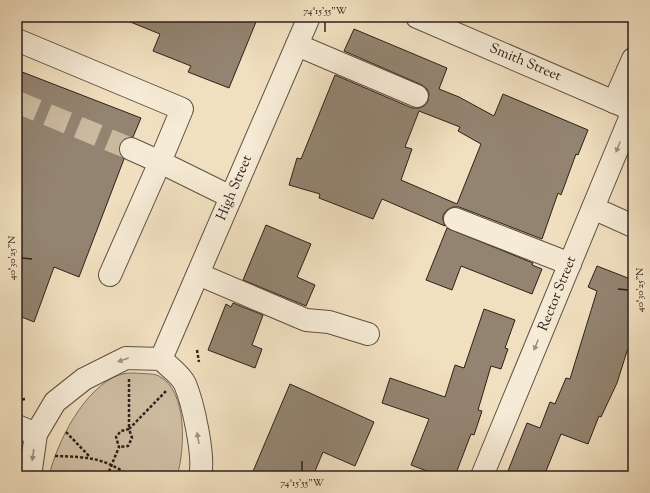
<svg xmlns="http://www.w3.org/2000/svg" width="650" height="493" viewBox="0 0 650 493" font-family="'Sorts Mill Goudy',serif">
  <style>
    .green { fill: #d0bfa4; stroke: #7f7060 }
    .building { fill: #938471; stroke: #2e201b; fill-rule: evenodd }
    .lines { fill: none; stroke-linecap: round; stroke-linejoin: round }
    .minor-tunnel { stroke: #caba9f; stroke-width: 22; stroke-dasharray: 22 11; stroke-linecap: butt }
    .minor-casing { stroke: #5f5044; stroke-width: 24 }
    .path { stroke: #2e201b; stroke-width: 2.5; stroke-dasharray: 3 2; stroke-linecap: butt }
    .minor { stroke: #f6ebd6; stroke-width: 22 }
    .oneway { fill: #9c9082 }
    .ticks { fill: none; stroke: #2e201b; stroke-width: 1.5 }
    .labels { text-anchor: middle; dominant-baseline: central; stroke-width: 4; stroke-linejoin: round; paint-order: stroke }
    .street-label { font-size: 14px; fill: #2e201b; stroke: #f6ebd6 }
    .neatline { fill: none; stroke: #2e201b; stroke-width: 1.5 }
    .ticks-label { font-size: 10px; text-anchor: middle; fill: #2e201b }
  </style>
  <rect width="100%" height="100%" fill="#f1e0c0"/>
  <filter id="stains"><feTurbulence type="fractalNoise" baseFrequency=".005" numOctaves="4"/><feColorMatrix values="0 0 0 0 .2 0 0 0 0 .09 0 0 0 0 .02 0 0 0 .5 -.17"/></filter>
  <radialGradient id="worn" r=".72"><stop offset=".6" stop-color="#630" stop-opacity="0"/><stop offset="1" stop-color="#630" stop-opacity=".3"/></radialGradient>
  <!-- green -->
  <path class="green" d="M135,373C142,374 153,373 159,376C188,391 185,450 177,476H49C57,442 84,388 119,375C124,373 130,373 135,373Z"/>
  <!-- building -->
  <g class="building">
    <polygon points="118,17 258,17 229,88 188,72 191,66 153,51 160,34"/>
    <path d="M354,29L447,68L439,89L459,97L494,116L503,94L588,130L578,155L576,154L561,195L558,193L542,239L459,207H453L447,210L443,215V220L445,226L382,199L373,219L319,198L320,194L289,185L297,158L301,159L335,75L412,108H419L424,106L428,101L429,94L427,89L422,85L344,51ZM419,111L460,127L458,131L481,144L457,204L401,180L412,149L405,147Z"/>
    <polygon points="17,70 141,118 133,137 124,139 119,144 119,151 124,159 79,277 54,267 34,322 17,315"/>
    <polygon points="266,225 311,244 297,277 315,285 306,306 243,280"/>
    <polygon points="447,228 533,263 532,265 542,269 532,294 461,266 452,290 426,280"/>
    <polygon points="597,266 633,280 633,349 628,348 617,383 601,417 599,416 588,444 561,434 544,476 506,476 527,423 540,428 550,402 555,404 566,378 570,379 597,291 588,287"/>
    <polygon points="233,303 263,315 252,345 262,349 255,368 208,350 226,304 231,307"/>
    <polygon points="484,309 515,320 505,348 508,349 501,369 491,366 478,410 482,411 474,435 471,434 455,476 440,476 411,465 429,419 382,403 390,378 445,397 455,365 464,368"/>
    <polygon points="290,384 374,422 355,466 323,452 313,476 251,476"/>
  </g>
  <g class="lines">
    <!-- minor-tunnel -->
    <polyline class="minor-tunnel" points="17,102 131,149"/>
    <defs>
      <g id="minor">
        <polyline points="417,17 633,110"/>
        <polyline points="17,40 182,109 160,162 231,197"/>
        <polyline points="297,45 417,96"/>
        <polyline points="614,102 633,59"/>
        <polyline points="593,208 633,226"/>
        <polyline points="455,219 570,264"/>
        <polyline points="198,274 306,320 329,322 368,334"/>
        <polyline points="110,275 160,162 131,149"/>
        <polyline points="161,359 309,17"/>
        <polyline points="17,426 36,434"/>
        <path d="M30,476L36,434L55,402L84,379L126,358L161,359C168,366 181,375 185,384C193,403 205,457 200,476"/>
        <polyline points="482,476 633,111"/>
      </g>
    </defs>
    <!-- minor casing -->
    <use href="#minor" class="minor-casing"/>
    <!-- path -->
    <g class="path">
      <polyline points="197,350 199,362"/>
      <polyline points="129,379 129,429 166,391"/>
      <polyline points="17,400 26,399"/>
      <polyline points="66,432 89,456"/>
      <path d="M55,456C88,457 102,457 130,476"/>
      <polyline points="107,476 119,447 116,437 121,431 129,429 132,438 128,446 119,447"/>
    </g>
    <!-- minor -->
    <use href="#minor" class="minor"/>
  </g>
  <!-- one-way arrows -->
  <defs><path id="oneway-solid" d="M-6-.8H1V-3.2L6.5 0L1 3.2V.8H-6Z"/></defs>
  <g class="oneway">
    <use href="#oneway-solid" transform="translate(618 147) rotate(112)"/>
    <use href="#oneway-solid" transform="translate(536 345) rotate(112)"/>
    <use href="#oneway-solid" transform="translate(123 360) rotate(161)"/>
    <use href="#oneway-solid" transform="translate(198 438) rotate(-100)"/>
    <use href="#oneway-solid" transform="translate(33 455) rotate(98)"/>
  </g>
  <!-- ticks -->
  <path class="ticks" d="M325,32V22M22,258L32,259M618,289L628,290M302,471V461"/>
  <g class="labels">
    <!-- street labels -->
    <g class="street-label">
      <text transform="translate(525 63) rotate(23)">Smith Street</text>
      <text transform="translate(235 188) rotate(-67)">High Street</text>
      <text transform="translate(558 294) rotate(-68)">Rector Street</text>
    </g>
  </g>
  <!-- margin -->
  <rect width="650" height="493" fill="none" stroke="#f1e0c0" stroke-width="44"/>
  <rect x="22" y="22" width="606" height="449" class="neatline"/>
  <g class="ticks-label">
    <text x="325" y="14">74°15'55"W</text>
    <text transform="translate(11 258) rotate(-90)" y="4">40°30'25"N</text>
    <text transform="translate(639 290) rotate(-90)" y="4">40°30'25"N</text>
    <text x="302" y="486">74°15'55"W</text>
  </g>
  <rect width="100%" height="100%" filter="url(#stains)"/>
  <rect width="100%" height="100%" fill="url(#worn)"/>
</svg>
